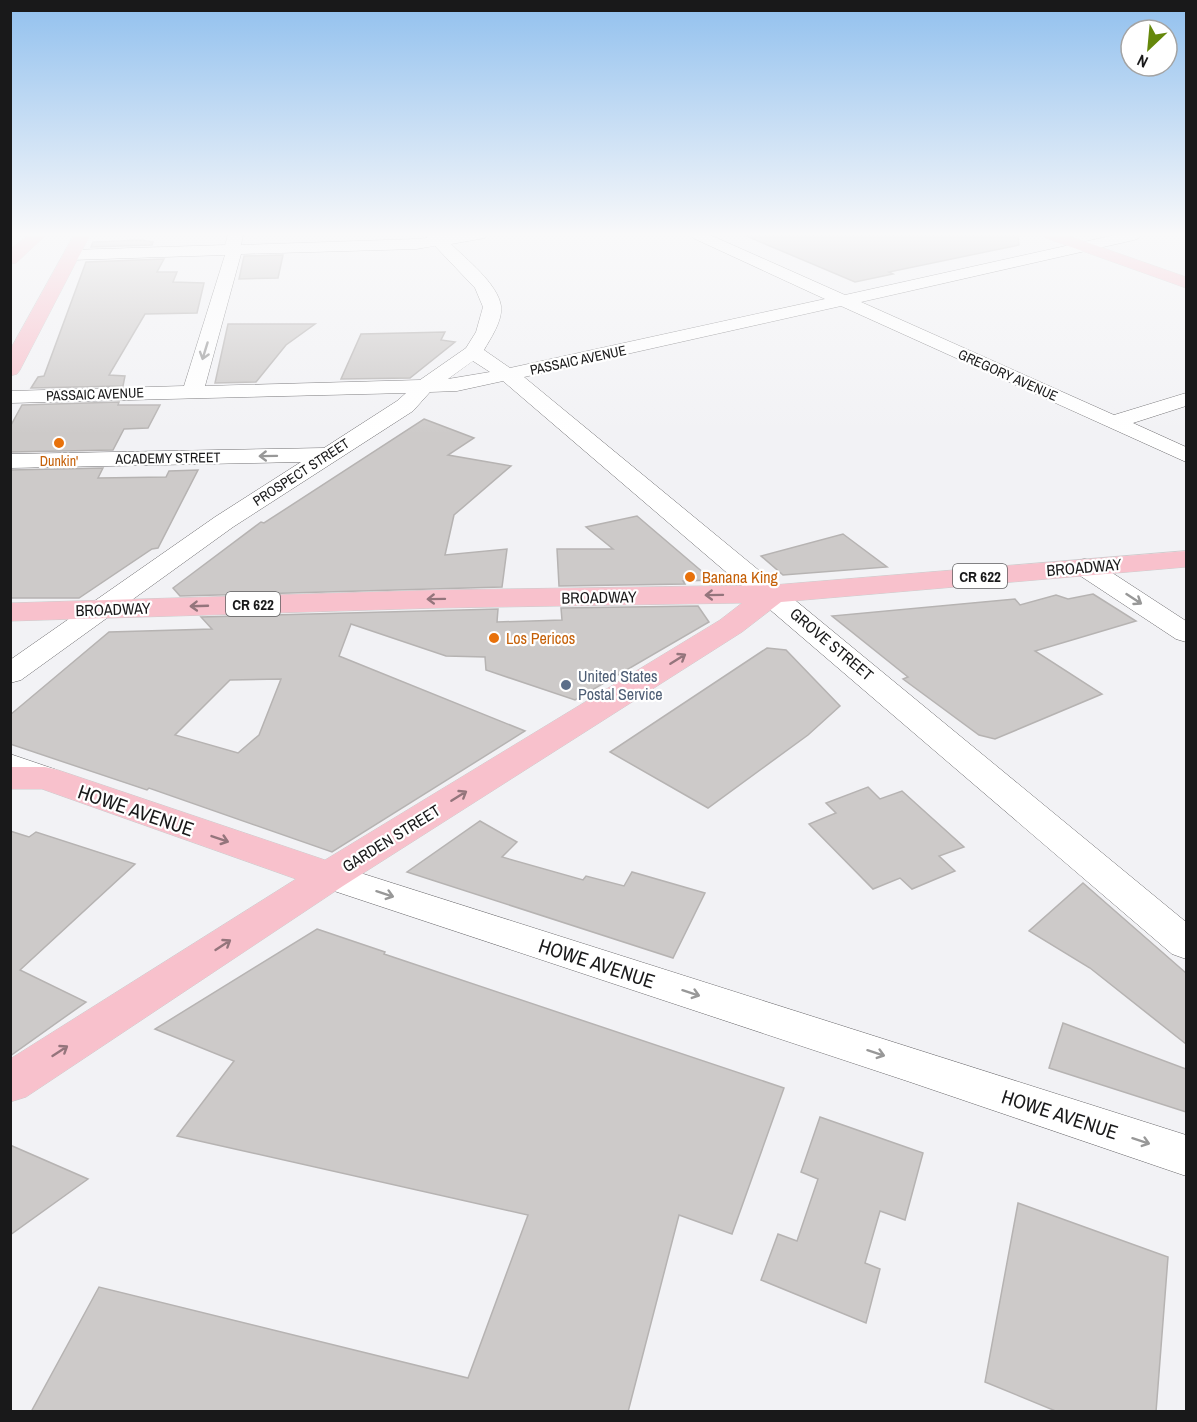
<svg xmlns="http://www.w3.org/2000/svg" width="1197" height="1422" viewBox="0 0 1197 1422" font-family="'Archivo Narrow',sans-serif">
  <style>
    .building { fill: #cdcac9; stroke: #b6b3b2; stroke-width: 1.5; fill-rule: evenodd }
    .lines { fill: none; stroke-linecap: round; stroke-linejoin: round }
    .minor-casing { stroke: #6a696c; stroke-width: 1 }
    .major-casing { stroke: #cccccd; stroke-width: 1 }
    .minor { fill: #fff; fill-rule: evenodd }
    .major { fill: #f8c1cc; fill-rule: evenodd }
    .oneway { stroke: #989898 }
    .oneway2 { stroke: #94757c }
    .food-dot { fill: #e8710a; stroke: #fff; stroke-width: 2 }
    .service-dot { fill: #5c6f8a; stroke: #fff; stroke-width: 2 }
    .labels { text-anchor: middle; dominant-baseline: central; stroke-width: 4.5; stroke-linejoin: round; paint-order: stroke }
    .far-street-label { font-size: 14px; fill: #19191a; stroke: #fff }
    .far-food-label { font-size: 14px; fill: #c56008; stroke: #fff }
    .shield { fill: #fff; stroke: #5e5e5f; stroke-width: 1.5 }
    .shield-label { font-size: 15px; font-weight: bold; fill: #19191a }
    .street-label { font-size: 16px; fill: #19191a; stroke: #fff }
    .food-label { font-size: 16px; fill: #c56008; stroke: #fff; text-anchor: start }
    .service-label { font-size: 16px; fill: #4e5e75; stroke: #fff; text-anchor: start }
    .near-street-label { font-size: 20px; fill: #19191a; stroke: #fff }
  </style>
  <rect width="100%" height="100%" fill="#f2f2f5"/>
  <!-- building -->
  <g class="building">
    <polygon points="744,235 1018,235 1019,245 889,272 893,274 855,282"/>
    <polygon points="142,240 153,242 152,245 91,247 93,242"/>
    <polygon points="283,255 278,278 239,279 244,256"/>
    <polygon points="164,259 157,272 177,272 173,282 204,283 197,313 145,314 109,375 125,376 123,386 31,388 38,377 44,376 86,262"/>
    <polygon points="228,324 315,324 286,345 256,382 215,383"/>
    <polygon points="445,332 441,340 455,342 410,378 341,379 361,334"/>
    <polygon points="119,402 118,405 160,405 148,428 124,429 113,450 10,452 10,427 22,405"/>
    <polygon points="424,419 474,438 448,455 511,466 454,515 445,555 507,549 502,587 180,596 173,588 261,522 264,523"/>
    <polygon points="103,468 98,478 166,477 169,471 198,470 158,548 152,549 79,598 10,598 10,470"/>
    <polygon points="637,516 712,580 683,581 685,584 559,586 557,549 613,549 586,527"/>
    <polygon points="843,534 887,567 783,575 761,556"/>
    <polygon points="1093,594 1136,621 1035,651 1102,694 995,739 979,735 903,679 908,677 832,616 1015,599 1020,605 1056,595 1068,599"/>
    <path d="M698,606L709,622L575,700L486,670L485,657L446,656L351,624L339,656L525,731L332,852L149,788L147,790L10,744V715L109,632L212,629L201,617L498,609L497,622L562,620L561,608ZM281,679L259,735L238,753L175,735L230,680Z"/>
    <polygon points="767,648 786,650 840,706 808,735 708,808 610,752"/>
    <polygon points="868,787 880,799 902,791 964,847 939,856 955,871 912,889 900,878 873,889 809,824 836,813 826,803"/>
    <polygon points="480,821 517,842 502,857 583,880 586,876 624,886 632,872 705,893 673,958 407,872"/>
    <polygon points="10,831 29,837 36,832 135,864 20,970 86,1002 10,1056"/>
    <polygon points="1083,883 1186,973 1186,1044 1090,968 1029,931"/>
    <polygon points="317,929 385,952 384,954 784,1088 732,1234 679,1215 628,1412 31,1412 99,1287 468,1378 528,1215 177,1136 234,1061 155,1029"/>
    <polygon points="1063,1023 1186,1069 1186,1112 1049,1068"/>
    <polygon points="820,1117 923,1153 905,1220 880,1211 865,1263 880,1269 866,1323 761,1280 778,1234 797,1241 818,1179 801,1172"/>
    <polygon points="10,1145 88,1179 10,1235"/>
    <polygon points="1018,1203 1168,1257 1156,1412 1058,1412 985,1382"/>
  </g>
  <g class="lines">
    <defs>
      <g id="minor">
        <path d="M228,235H243L241,245L416,239L427,238L426,235H487L485,238L451,244C466,259 498,284 501,306C503,321 490,339 484,350L510,368L825,299L693,238L691,235H710L845,295L1115,235H1141L1139,238L1134,240L861,302L1114,415L1186,393V406L1133,423L1186,447V462L841,306L524,377L1186,922V959L1172,954L503,381L457,391L430,392L413,411L233,527L21,680L10,683V660L215,517L301,462L10,468V454L324,448L397,401L406,393L10,403V391L184,386L225,255L71,260L63,255L71,250L225,245ZM435,246L475,288L483,307L476,332L466,348L420,380L205,386L241,254L416,249ZM473,361L490,372L448,379Z"/>
        <polygon points="1085,559 1094,561 1186,621 1186,642 1176,639 1076,573 1072,567 1076,561"/>
        <polygon points="10,754 57,770 62,778 57,786 45,789 10,776"/>
        <polygon points="329,863 1186,1135 1186,1176 910,1082 316,885 310,876 316,867"/>
      </g>
      <g id="major">
        <polygon points="29,235 46,235 16,263 10,264 10,250"/>
        <polygon points="74,235 90,235 20,370 17,374 10,376 10,350"/>
        <polygon points="1044,235 1066,235 1186,277 1186,288 1046,238"/>
        <polygon points="1186,551 1186,567 781,602 742,632 343,886 26,1097 10,1102 10,1059 296,879 42,789 10,789 10,767 45,767 58,770 325,860 720,620 742,603 437,608 10,621 10,603 437,590 773,585"/>
      </g>
    </defs>
    <!-- minor casing -->
    <use href="#minor" class="minor-casing"/>
    <!-- major casing -->
    <use href="#major" class="major-casing"/>
    <!-- minor -->
    <use href="#minor" class="minor"/>
    <!-- major -->
    <use href="#major" class="major"/>
  </g>
  <!-- one-way arrows -->
  <defs><path id="oneway-shaft" d="M-6 0H5M1.5-3L5.5 0L1.5 3" fill="none" stroke-width="1.6" stroke-linecap="round" stroke-linejoin="round" transform="scale(1.5)"/></defs>
  <g class="oneway">
    <use href="#oneway-shaft" transform="translate(205 351) rotate(107)"/>
    <use href="#oneway-shaft" transform="translate(268 456) rotate(179)"/>
    <use href="#oneway-shaft" transform="translate(1134 599) rotate(33)"/>
    <use href="#oneway-shaft" transform="translate(385 894) rotate(18)"/>
    <use href="#oneway-shaft" transform="translate(691 993) rotate(18)"/>
    <use href="#oneway-shaft" transform="translate(876 1053) rotate(18)"/>
    <use href="#oneway-shaft" transform="translate(1141 1141) rotate(18)"/>
  </g>
  <g class="oneway2">
    <use href="#oneway-shaft" transform="translate(714 595) rotate(179)"/>
    <use href="#oneway-shaft" transform="translate(436 599) rotate(179)"/>
    <use href="#oneway-shaft" transform="translate(199 606) rotate(178)"/>
    <use href="#oneway-shaft" transform="translate(678 659) rotate(-32)"/>
    <use href="#oneway-shaft" transform="translate(459 796) rotate(-32)"/>
    <use href="#oneway-shaft" transform="translate(220 839) rotate(19)"/>
    <use href="#oneway-shaft" transform="translate(223 945) rotate(-33)"/>
    <use href="#oneway-shaft" transform="translate(60 1051) rotate(-33)"/>
  </g>
  <!-- sky -->
  <linearGradient id="sky" x2="0" y2="1"><stop stop-color="#91c0ee"/><stop offset="0.54" stop-color="#f9f9fa"/><stop offset="1" stop-color="#f9f9fa" stop-opacity="0"/></linearGradient>
  <rect width="1197" height="434" fill="url(#sky)"/>
  <!-- markers -->
  <g class="food-dot">
    <circle cx="59" cy="443" r="6"/>
    <circle cx="690" cy="577" r="6"/>
    <circle cx="494" cy="638" r="6"/>
  </g>
  <circle class="service-dot" cx="566" cy="685" r="6"/>
  <g class="labels">
    <!-- far-street labels -->
    <g class="far-street-label">
      <text transform="translate(578 360) rotate(-12)">PASSAIC AVENUE</text>
      <text transform="translate(1008 375) rotate(24)">GREGORY AVENUE</text>
      <text transform="translate(95 394) rotate(-2)">PASSAIC AVENUE</text>
      <text transform="translate(168 458) rotate(-1)">ACADEMY STREET</text>
      <text transform="translate(301 472) rotate(-33)">PROSPECT STREET</text>
    </g>
    <!-- far-food labels -->
    <g class="far-food-label">
      <text x="59" y="461">Dunkin'</text>
    </g>
    <!-- shield labels -->
    <g class="shield">
      <rect x="953" y="564" width="54" height="24" rx="4.5"/>
      <rect x="226" y="592" width="54" height="24" rx="4.5"/>
    </g>
    <g class="shield-label">
      <text x="980" y="576">CR 622</text>
      <text x="253" y="604">CR 622</text>
    </g>
    <!-- street labels -->
    <g class="street-label">
      <text transform="translate(1084 567) rotate(-5)">BROADWAY</text>
      <text transform="translate(599 597) rotate(-1)">BROADWAY</text>
      <text transform="translate(113 609) rotate(-2)">BROADWAY</text>
      <text transform="translate(832 644) rotate(40)">GROVE STREET</text>
      <text transform="translate(391 838) rotate(-32)">GARDEN STREET</text>
    </g>
    <!-- food labels -->
    <g class="food-label">
      <text x="702" y="577">Banana King</text>
      <text x="506" y="638">Los Pericos</text>
    </g>
    <!-- service labels -->
    <g class="service-label">
      <text x="578" y="676">United States<tspan x="578" dy="18">Postal Service</tspan></text>
    </g>
    <!-- near-street labels -->
    <g class="near-street-label">
      <text transform="translate(136 810) rotate(19)">HOWE AVENUE</text>
      <text transform="translate(597 963) rotate(18)">HOWE AVENUE</text>
      <text transform="translate(1060 1114) rotate(18)">HOWE AVENUE</text>
    </g>
  </g>
  <!-- border -->
  <rect width="1197" height="1422" fill="none" stroke="#19191a" stroke-width="24"/>
  <!-- north arrow -->
  <g transform="translate(1149 48) rotate(206)"><circle r="28" fill="#ffffff" stroke="#a3a3a3" stroke-width="1.5"/>
  <path d="M0-4.5L10 22L0 15L-10 22Z" fill="#65880b"/>
  <text y="-9" font-size="16" font-weight="bold" text-anchor="middle" fill="#19191a">N</text>
  </g>
</svg>
